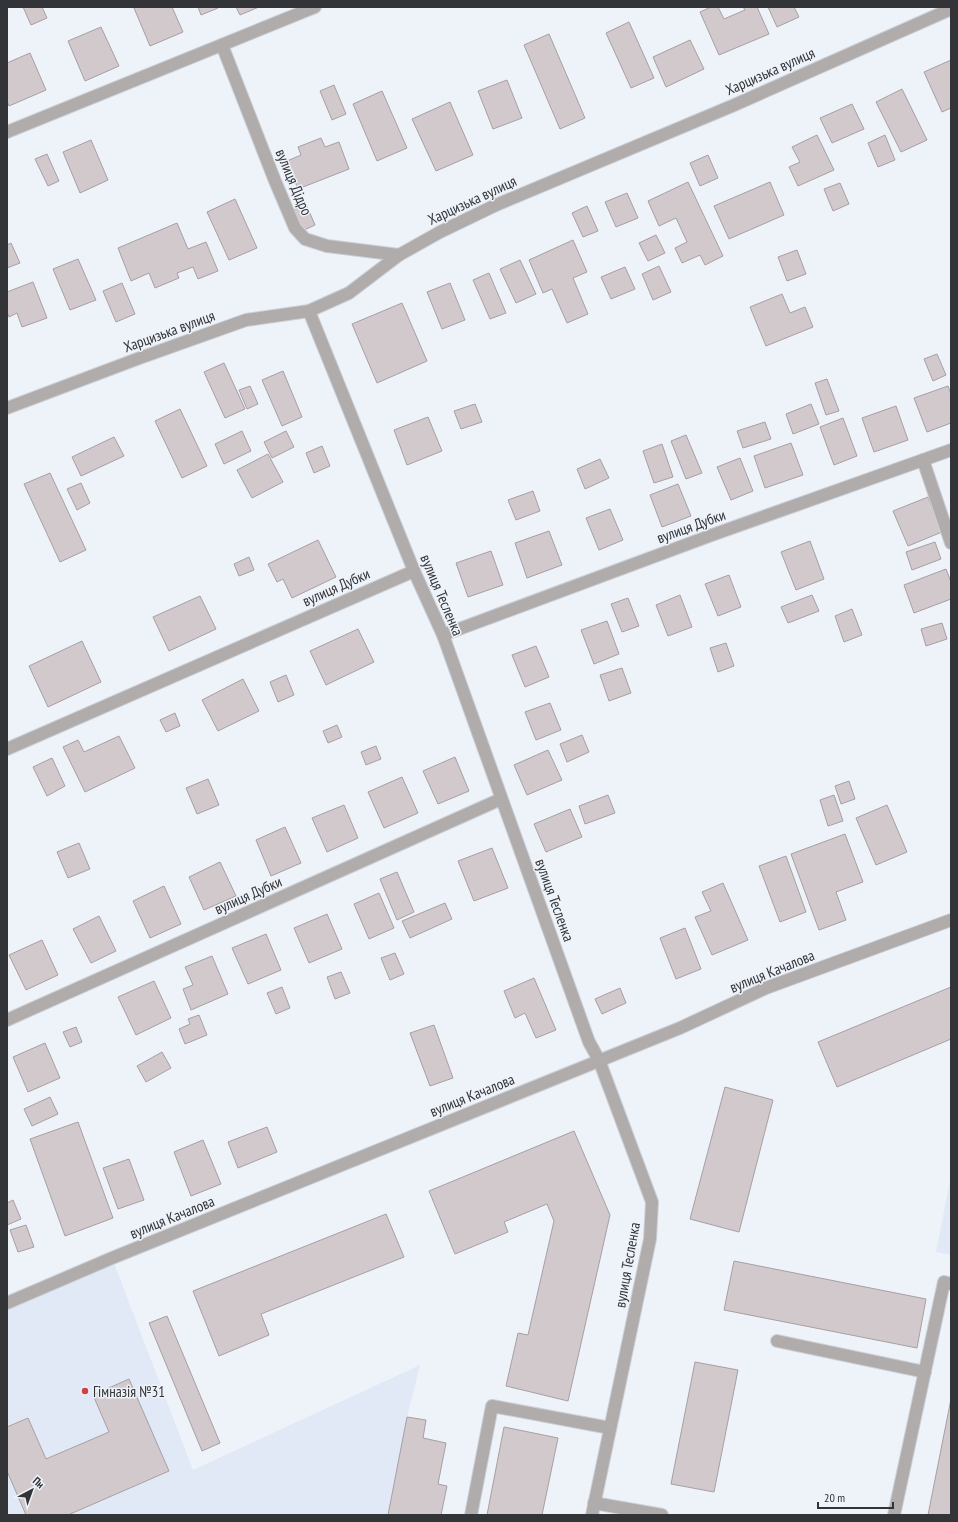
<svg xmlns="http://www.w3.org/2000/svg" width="958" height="1522" viewBox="0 0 958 1522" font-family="'PT Sans Narrow',sans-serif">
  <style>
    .built { fill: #e1e9f7 }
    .building { fill: #d2c9cd; stroke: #a79fa3 }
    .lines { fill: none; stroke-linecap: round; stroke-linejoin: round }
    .minor-casing { stroke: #ccd0d6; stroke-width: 14 }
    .minor { stroke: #b0acab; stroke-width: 12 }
    .poi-dot { fill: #d14142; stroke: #eef2f9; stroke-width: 1.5 }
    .labels { text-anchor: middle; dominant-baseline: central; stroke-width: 3; stroke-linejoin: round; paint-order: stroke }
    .street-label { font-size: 15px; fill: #323437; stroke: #eef2f9 }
    .poi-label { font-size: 15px; fill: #323437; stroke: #eef2f9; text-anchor: start }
  </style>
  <rect width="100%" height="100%" fill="#eef2f9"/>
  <!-- built -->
  <g class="built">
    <polygon points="951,1176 951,1255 936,1252"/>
    <polygon points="112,1258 193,1470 420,1365 407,1417 388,1515 7,1515 7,1303"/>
  </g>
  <!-- building -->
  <g class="building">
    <polygon points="23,7 42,7 47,18 31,25"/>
    <polygon points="136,7 172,7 183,32 150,46 134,8"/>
    <polygon points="198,7 217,7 218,8 201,15"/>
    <polygon points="236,7 259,7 240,15"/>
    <polygon points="711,7 718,7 724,19 745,10 743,7 757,7 769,34 719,55 700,12"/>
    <polygon points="768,7 794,7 799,17 777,27"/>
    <polygon points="629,22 654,78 631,88 606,33"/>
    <polygon points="101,27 119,66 85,81 68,41"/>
    <polygon points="549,34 585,118 560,129 524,45"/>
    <polygon points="690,40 704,69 666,87 653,57"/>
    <polygon points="30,53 46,90 9,106 7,101 7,63"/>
    <polygon points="951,60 951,108 942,112 924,72"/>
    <polygon points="507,80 522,118 493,129 478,91"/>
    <polygon points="334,85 346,114 332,120 320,91"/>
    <polygon points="902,89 927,140 901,152 876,102"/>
    <polygon points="382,91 407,148 377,161 353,104"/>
    <polygon points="450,102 473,155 436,171 412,119"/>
    <polygon points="852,104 864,129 832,143 820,118"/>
    <polygon points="817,135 834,170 798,186 789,167 800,162 792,147"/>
    <polygon points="885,135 895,160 878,167 868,143"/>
    <polygon points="321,138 325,147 339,142 349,169 298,189 287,161 301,155 298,147"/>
    <polygon points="91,140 108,180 80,193 63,152"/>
    <polygon points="47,154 59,181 48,186 35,159"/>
    <polygon points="708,155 718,178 700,186 690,163"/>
    <polygon points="688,182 723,256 705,265 700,255 682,263 675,248 687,242 676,218 659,226 648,201"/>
    <polygon points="770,182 784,215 729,239 714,206"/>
    <polygon points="840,183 849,204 833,211 824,189"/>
    <polygon points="627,193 638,218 616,227 605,202"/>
    <polygon points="235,199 257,248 229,260 207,212"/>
    <polygon points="306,204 315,225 302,231 293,210"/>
    <polygon points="587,206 598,231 583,237 572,213"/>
    <polygon points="177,223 188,249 206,242 218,271 198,279 193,267 177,273 179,278 155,288 149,273 131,281 118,248"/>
    <polygon points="656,235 665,253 648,261 639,243"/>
    <polygon points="573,240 587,272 573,278 588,314 567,323 552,289 543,293 529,260"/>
    <polygon points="11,243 20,263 7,268 7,245"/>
    <polygon points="797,250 806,274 787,281 778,257"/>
    <polygon points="78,259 96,300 70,310 53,269"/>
    <polygon points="520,260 536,294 516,303 500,269"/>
    <polygon points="659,266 671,292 653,300 642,274"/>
    <polygon points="625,267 635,289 611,299 601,277"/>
    <polygon points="489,273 506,313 490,319 473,280"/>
    <polygon points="33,282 47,318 22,327 17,313 9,317 7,312 7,292"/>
    <polygon points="122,283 135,314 116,322 103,291"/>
    <polygon points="450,283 465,320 442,329 427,292"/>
    <polygon points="782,294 790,313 805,307 813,327 766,346 750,307"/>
    <polygon points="402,303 427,361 377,383 352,324"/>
    <polygon points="937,354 946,375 933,381 924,359"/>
    <polygon points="224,363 245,409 225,418 204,372"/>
    <polygon points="283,371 302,417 282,426 262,380"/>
    <polygon points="827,379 839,411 826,415 815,383"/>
    <polygon points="250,386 258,404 247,409 239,390"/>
    <polygon points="948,386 951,394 951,423 927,432 914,398"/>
    <polygon points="475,404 482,422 461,429 454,411"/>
    <polygon points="811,404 819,424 793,434 786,414"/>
    <polygon points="896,406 908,440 874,452 862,418"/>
    <polygon points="180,409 207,466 182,478 155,421"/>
    <polygon points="428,417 442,451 407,465 394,430"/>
    <polygon points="843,418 857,456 834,465 820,427"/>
    <polygon points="765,422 771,439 743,448 737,431"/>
    <polygon points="242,431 251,451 224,464 215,444"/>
    <polygon points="286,431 294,447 272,458 264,442"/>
    <polygon points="686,435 702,473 686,479 671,441"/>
    <polygon points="114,437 124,456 81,476 72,457"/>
    <polygon points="791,443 803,475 765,488 754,456"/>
    <polygon points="662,444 673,477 654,483 643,451"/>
    <polygon points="322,446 330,466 314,473 306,453"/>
    <polygon points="268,454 283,482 252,498 237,470"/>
    <polygon points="740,458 753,491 731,500 717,467"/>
    <polygon points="600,459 609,478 585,489 577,469"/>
    <polygon points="50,473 86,550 60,562 24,484"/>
    <polygon points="81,483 90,503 77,510 67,489"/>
    <polygon points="678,484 691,516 662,527 650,495"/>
    <polygon points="533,491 540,511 516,520 508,500"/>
    <polygon points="928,497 942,532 908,546 893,511"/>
    <polygon points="610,509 623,540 599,550 586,518"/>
    <polygon points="549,531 562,565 527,578 515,543"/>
    <polygon points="318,540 336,577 292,598 283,579 277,582 268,564"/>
    <polygon points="810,541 824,579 796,590 781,552"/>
    <polygon points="935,542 941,559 912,570 906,552"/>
    <polygon points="491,551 503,585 468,597 456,563"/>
    <polygon points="249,557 254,570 239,576 234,564"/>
    <polygon points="946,569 951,582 951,599 914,613 904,585"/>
    <polygon points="729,575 741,607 718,616 705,584"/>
    <polygon points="680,595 692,627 668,636 656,605"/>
    <polygon points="812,595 819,611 788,623 781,607"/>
    <polygon points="200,596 216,629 169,651 153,617"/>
    <polygon points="628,598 639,626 622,632 611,604"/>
    <polygon points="852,609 862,635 844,642 835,616"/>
    <polygon points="607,621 619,654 594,664 581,630"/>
    <polygon points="942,623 947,639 926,646 921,629"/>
    <polygon points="358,629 374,662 326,685 310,651"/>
    <polygon points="82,641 101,682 48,707 29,666"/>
    <polygon points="726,643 734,666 718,672 710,648"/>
    <polygon points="536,646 549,677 525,687 512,655"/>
    <polygon points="622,668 631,693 609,701 600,675"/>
    <polygon points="286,675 294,695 278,702 270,682"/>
    <polygon points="243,679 259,711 218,731 202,700"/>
    <polygon points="550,703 561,730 536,740 525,712"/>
    <polygon points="175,713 180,726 166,732 160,720"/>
    <polygon points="337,725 342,737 328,743 323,731"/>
    <polygon points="582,735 589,752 567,762 560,744"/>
    <polygon points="119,736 135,768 85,792 63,747 78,740 84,752"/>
    <polygon points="376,746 381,759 366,765 361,752"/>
    <polygon points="548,750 562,780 527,795 514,765"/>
    <polygon points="455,757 469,791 438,804 423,771"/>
    <polygon points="52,758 65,786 47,796 33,767"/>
    <polygon points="402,777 418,813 384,828 368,792"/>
    <polygon points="208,779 219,805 197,814 186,788"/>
    <polygon points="849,781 855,799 841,804 835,786"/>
    <polygon points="608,795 615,813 585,824 579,806"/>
    <polygon points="834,795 843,821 828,826 820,800"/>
    <polygon points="344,805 358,838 327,852 312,818"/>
    <polygon points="887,805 907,852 876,865 856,818"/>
    <polygon points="570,809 582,837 546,852 534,824"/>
    <polygon points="285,827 301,863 271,876 256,840"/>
    <polygon points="845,834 863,882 836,892 846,920 819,930 791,854"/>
    <polygon points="79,843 90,869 68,878 57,852"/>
    <polygon points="492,848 508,888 474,901 458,861"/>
    <polygon points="786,856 806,912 780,922 759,866"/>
    <polygon points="220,862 236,896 204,910 189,877"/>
    <polygon points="397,872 414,912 397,920 380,879"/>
    <polygon points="723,883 748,940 712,955 695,917 711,911 702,892"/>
    <polygon points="164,886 181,924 150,938 133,901"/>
    <polygon points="379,893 394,928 369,939 354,904"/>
    <polygon points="445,903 452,919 410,938 402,921"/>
    <polygon points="327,914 342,949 309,963 294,928"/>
    <polygon points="99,916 116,951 91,963 73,929"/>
    <polygon points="685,928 701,969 676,979 660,938"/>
    <polygon points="266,934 281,970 248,984 232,948"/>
    <polygon points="42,940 58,975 26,990 9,955"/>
    <polygon points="395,953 404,974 390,980 381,958"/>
    <polygon points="212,956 228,994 191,1010 183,989 193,985 185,967"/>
    <polygon points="341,972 350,993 335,999 327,977"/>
    <polygon points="534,978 556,1030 536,1038 525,1013 515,1018 504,991"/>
    <polygon points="154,981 171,1018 136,1035 118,997"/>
    <polygon points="282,987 290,1008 276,1014 267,993"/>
    <polygon points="951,987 951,1039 837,1087 818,1042"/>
    <polygon points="620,988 626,1003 602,1014 595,999"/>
    <polygon points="199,1015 207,1035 185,1044 179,1029 190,1024 188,1019"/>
    <polygon points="434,1025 453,1078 430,1086 410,1033"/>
    <polygon points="76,1027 82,1042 70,1047 63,1032"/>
    <polygon points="45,1043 60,1078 28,1092 13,1057"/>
    <polygon points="162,1052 171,1068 146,1082 137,1066"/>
    <polygon points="725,1087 773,1100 739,1232 690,1219"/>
    <polygon points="50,1097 58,1114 32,1126 24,1109"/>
    <polygon points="78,1122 113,1218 65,1236 30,1139"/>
    <polygon points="267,1127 277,1152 238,1168 228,1142"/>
    <polygon points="574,1131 610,1215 568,1401 506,1386 518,1333 528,1335 554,1221 547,1204 504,1222 508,1232 455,1254 429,1191"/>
    <polygon points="203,1140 221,1184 191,1196 174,1152"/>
    <polygon points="129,1159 144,1200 118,1209 103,1168"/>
    <polygon points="13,1200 21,1219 7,1225 7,1203"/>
    <polygon points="386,1214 404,1257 261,1314 269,1335 219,1356 193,1291"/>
    <polygon points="26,1225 34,1247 18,1252 10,1230"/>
    <polygon points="734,1261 926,1299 917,1348 724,1310"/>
    <polygon points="167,1316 220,1443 202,1451 149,1323"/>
    <polygon points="695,1362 738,1370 714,1492 671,1484"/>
    <polygon points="129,1379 169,1471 68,1515 26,1515 7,1471 7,1427 28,1418 46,1459 109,1432 93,1395"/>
    <polygon points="951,1399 951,1515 928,1515"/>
    <polygon points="407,1417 426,1420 423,1438 446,1443 438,1484 447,1486 441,1515 388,1515"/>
    <polygon points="504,1427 558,1438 542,1515 487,1515"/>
  </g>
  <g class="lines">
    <defs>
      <g id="minor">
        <polyline points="222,45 275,181 295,228 305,239 327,246 399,255"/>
        <polyline points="7,132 315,7"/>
        <polyline points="309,311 414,571 443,635 589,1042 599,1060 652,1202 650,1239 592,1515"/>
        <polyline points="7,408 137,359 246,320 309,311 349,293 399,255 440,232 496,205 732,106 951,9"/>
        <polyline points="923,460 951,543"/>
        <polyline points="443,635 712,535 951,450"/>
        <polyline points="7,749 414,571"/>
        <polyline points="7,1020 501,799"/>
        <polyline points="7,1303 112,1258 680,1028 766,988 951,920"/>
        <polyline points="777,1341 925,1372"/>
        <polyline points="594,1503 662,1515"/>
        <polyline points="471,1515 492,1406 610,1428"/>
        <polyline points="894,1515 944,1282 951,1284"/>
      </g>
    </defs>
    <!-- minor casing -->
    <use href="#minor" class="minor-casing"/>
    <!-- minor -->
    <use href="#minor" class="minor"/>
  </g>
  <!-- markers -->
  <circle class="poi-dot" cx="85" cy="1391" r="4"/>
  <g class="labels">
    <!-- street labels -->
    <g class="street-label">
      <text transform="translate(770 71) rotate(-24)">Харцизька вулиця</text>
      <text transform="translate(294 182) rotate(67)">вулиця Дідро</text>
      <text transform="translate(472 200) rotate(-25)">Харцизька вулиця</text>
      <text transform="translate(169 331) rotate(-20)">Харцизька вулиця</text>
      <text transform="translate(691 526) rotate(-20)">вулиця Дубки</text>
      <text transform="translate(336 587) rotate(-24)">вулиця Дубки</text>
      <text transform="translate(442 595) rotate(67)">вулиця Тесленка</text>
      <text transform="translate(248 895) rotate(-24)">вулиця Дубки</text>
      <text transform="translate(555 900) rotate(70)">вулиця Тесленка</text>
      <text transform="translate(772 971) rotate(-22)">вулиця Качалова</text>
      <text transform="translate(472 1095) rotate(-22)">вулиця Качалова</text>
      <text transform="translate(172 1217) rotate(-22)">вулиця Качалова</text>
      <text transform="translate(627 1265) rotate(-80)">вулиця Тесленка</text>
    </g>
    <!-- poi labels -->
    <g class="poi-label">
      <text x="93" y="1391">Гімназія №31</text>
    </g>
  </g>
  <!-- border -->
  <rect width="958" height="1522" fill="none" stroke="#323437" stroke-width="16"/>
  <!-- north arrow -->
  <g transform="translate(32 1490) rotate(41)" stroke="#eef2f9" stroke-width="3" paint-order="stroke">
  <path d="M0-3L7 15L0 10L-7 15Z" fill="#323437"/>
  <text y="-6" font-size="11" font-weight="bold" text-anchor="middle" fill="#323437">Пн</text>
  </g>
  <!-- scale -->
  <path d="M818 1502v6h75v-6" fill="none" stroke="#323437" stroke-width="2"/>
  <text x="824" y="1502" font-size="12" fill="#323437" stroke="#eef2f9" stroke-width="3" paint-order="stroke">20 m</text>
</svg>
